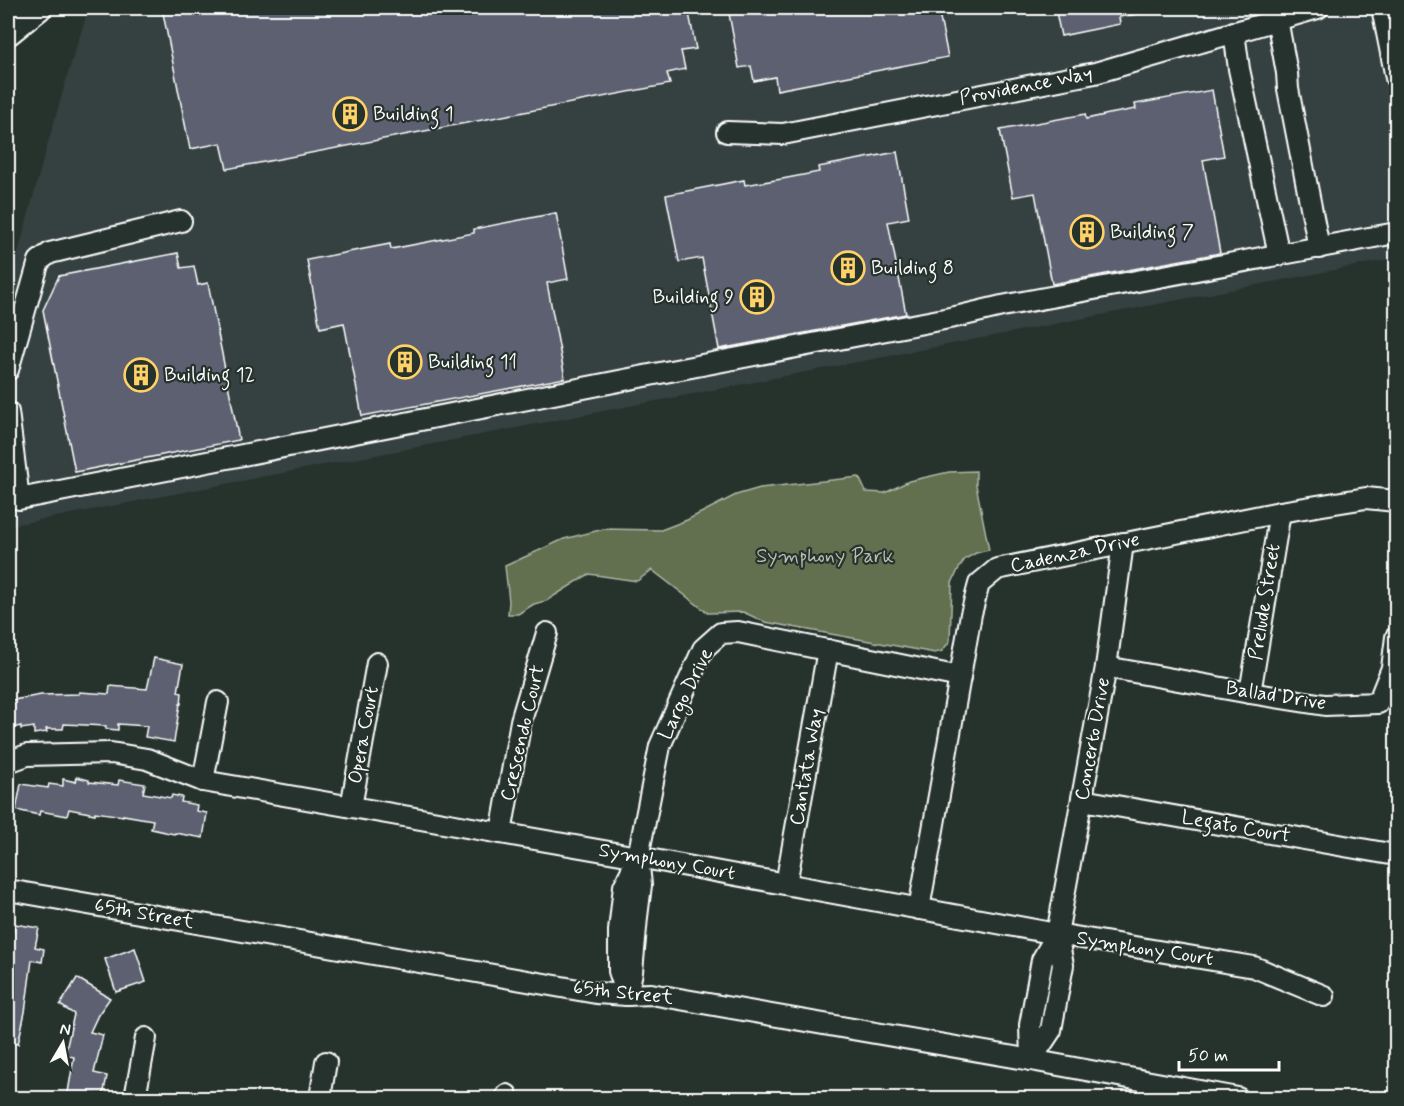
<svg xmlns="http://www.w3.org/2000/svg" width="1404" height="1106" viewBox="0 0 1404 1106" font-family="Mynerve,sans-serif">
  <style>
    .built { fill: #364141 }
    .green { fill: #626f50; stroke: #b0b7a8; stroke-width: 1.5 }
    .building { fill: #5c616f; stroke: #fff; stroke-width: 1.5 }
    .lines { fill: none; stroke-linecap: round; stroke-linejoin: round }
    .minor-casing { stroke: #fff; stroke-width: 24 }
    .major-casing { stroke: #fff; stroke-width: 28 }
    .minor { stroke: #26332d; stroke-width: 20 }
    .major { stroke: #26332d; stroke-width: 24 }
    .labels { text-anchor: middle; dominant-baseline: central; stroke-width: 4.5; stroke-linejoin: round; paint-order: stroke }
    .street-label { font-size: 20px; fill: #fff; stroke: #26332d }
    .poi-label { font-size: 20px; fill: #fff; stroke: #26332d; text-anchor: start }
    .park-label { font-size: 20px; fill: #b8beb0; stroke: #26332d }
  </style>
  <rect width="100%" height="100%" fill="#26332d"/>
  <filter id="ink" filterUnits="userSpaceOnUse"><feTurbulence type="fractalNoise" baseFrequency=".0167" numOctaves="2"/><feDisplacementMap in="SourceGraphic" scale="12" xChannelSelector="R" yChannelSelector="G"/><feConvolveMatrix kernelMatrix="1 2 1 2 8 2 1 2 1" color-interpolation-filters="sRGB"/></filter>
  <g filter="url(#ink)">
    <!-- built -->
    <polygon class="built" points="91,8 1396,8 1396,258 8,526 8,291 42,164 72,60 88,11"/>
    <!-- green -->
    <polygon class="green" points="976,471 976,485 989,550 976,553 965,559 958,570 952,583 950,641 942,651 935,653 765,622 743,612 708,613 652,570 637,581 589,574 546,601 534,604 518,614 508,614 509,601 505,566 564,539 604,529 661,530 687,520 736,495 760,488 859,477 866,492 885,493 909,481 949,472"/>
    <!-- building -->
    <g class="building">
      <polygon points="162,8 688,8 696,49 681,51 685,69 667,73 670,84 227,169 221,143 190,149"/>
      <polygon points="728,8 938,8 948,57 777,90 775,77 754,81 751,66 739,68"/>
      <polygon points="1081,8 1143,8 1143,13 1119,17 1120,24 1061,36 1056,12"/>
      <polygon points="1212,90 1224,156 1203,160 1220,253 1052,284 1035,193 1013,197 1000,130 1085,114 1086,119 1109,114 1136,109 1135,104"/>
      <polygon points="897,152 909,218 888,222 906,314 719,349 702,258 679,262 666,195 744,180 745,185 782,179 819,172 818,167"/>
      <polygon points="556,213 568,279 547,283 565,378 362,416 344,323 320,328 307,260 390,244 391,249 474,233 474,229"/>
      <polygon points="178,253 181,268 194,266 198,285 208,283 239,440 75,472 43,310 59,276"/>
      <polygon points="154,658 183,664 178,692 182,693 181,704 180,704 174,742 145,737 147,726 118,724 118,730 106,729 106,726 64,724 63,729 46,729 47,732 34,734 34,727 21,729 21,726 8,729 8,701 41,695 79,694 79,692 109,694 110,686 147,689"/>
      <polygon points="77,777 89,780 89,782 118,785 119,780 145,784 143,793 171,798 172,795 182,797 181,802 197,805 196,811 207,813 203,838 175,833 174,834 151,829 153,820 123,815 123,816 95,812 95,814 69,809 67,816 40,811 39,815 16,810 21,784 48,788 49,784 63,786 63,779 76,782"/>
      <polygon points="15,924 39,928 35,947 44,949 42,962 32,960 25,1012 18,1044 8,1042 8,934 13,935"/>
      <polygon points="135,948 146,982 116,992 105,959"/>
      <polygon points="77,978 110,998 98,1015 90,1032 103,1035 94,1073 107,1076 103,1096 94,1094 93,1098 67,1098 74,1057 65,1055 74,1014 60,1005"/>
    </g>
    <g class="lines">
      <defs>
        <g id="minor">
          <polyline points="1382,8 1396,78"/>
          <polyline points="1277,19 1287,73 1288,89 1319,248"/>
          <polyline points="1234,32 1239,69 1279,255"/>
          <polyline points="727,132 783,134 1095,73 1318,8"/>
          <polyline points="8,370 39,261 50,253 181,221"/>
          <polyline points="8,412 19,499 665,372 960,316 1002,306 1396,233"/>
          <polyline points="1106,667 1250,693 1325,705 1378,703 1392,668 1396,637"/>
          <polyline points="1250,693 1280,512"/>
          <polyline points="8,762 27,755 111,753 147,759 203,781 638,857 1057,934 1254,967 1324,996"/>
          <polyline points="203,781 218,702"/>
          <polyline points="1082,800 1390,854"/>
          <polyline points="351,807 377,663"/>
          <polyline points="501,833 521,721 547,633"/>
          <polyline points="786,884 828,650"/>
          <polyline points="8,890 596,993 627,995 651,994 1031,1060 1238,1098"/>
          <polyline points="919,909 971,614 979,584 997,569 1280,512 1366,498 1396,501"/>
          <polyline points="627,994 632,972 637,917 641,885 638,857"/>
          <polyline points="627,995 619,971 619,931 624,886 638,857 660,746 703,649 721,633 738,632 960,677"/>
          <polyline points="1031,1060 1030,1025 1042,960 1057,934 1106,667 1123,543"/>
          <polyline points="1031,1060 1051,1030 1063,965 1057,934"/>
          <polyline points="135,1098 146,1038"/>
          <polyline points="320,1098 326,1062"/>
          <polyline points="507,1098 507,1095"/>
        </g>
        <g id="major">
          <polyline points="8,8 9,8"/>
          <polyline points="8,33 39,8"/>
        </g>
      </defs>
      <!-- minor casing -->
      <use href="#minor" class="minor-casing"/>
      <!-- major casing -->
      <use href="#major" class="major-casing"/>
      <!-- minor -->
      <use href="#minor" class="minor"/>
      <!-- major -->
      <use href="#major" class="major"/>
    </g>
  </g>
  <!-- icons -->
  <defs>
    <symbol id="building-ring" viewBox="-11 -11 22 22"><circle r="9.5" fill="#26332d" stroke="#ffd166" stroke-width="1.5"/><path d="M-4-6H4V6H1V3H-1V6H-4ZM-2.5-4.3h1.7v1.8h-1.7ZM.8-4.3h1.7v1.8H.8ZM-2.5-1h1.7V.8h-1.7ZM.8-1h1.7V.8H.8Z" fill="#ffd166"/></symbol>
  </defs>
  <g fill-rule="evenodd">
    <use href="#building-ring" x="331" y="95" width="38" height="38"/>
    <use href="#building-ring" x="1068" y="213" width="38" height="38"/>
    <use href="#building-ring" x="829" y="249" width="38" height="38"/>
    <use href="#building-ring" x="738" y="278" width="38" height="38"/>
    <use href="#building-ring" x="386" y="343" width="38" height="38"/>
    <use href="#building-ring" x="122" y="356" width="38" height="38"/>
  </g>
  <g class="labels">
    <!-- street labels -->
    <g class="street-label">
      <text transform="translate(1026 86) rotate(-11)">Providence Way</text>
      <text transform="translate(1075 553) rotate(-12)">Cadenza Drive</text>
      <text transform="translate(1265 602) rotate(-81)">Prelude Street</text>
      <text transform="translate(686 694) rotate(-64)">Largo Drive</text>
      <text transform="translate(1276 696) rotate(9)">Ballad Drive</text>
      <text transform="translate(523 733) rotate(-77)">Crescendo Court</text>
      <text transform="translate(364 735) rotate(-80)">Opera Court</text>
      <text transform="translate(1093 739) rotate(-80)">Concerto Drive</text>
      <text transform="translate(807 767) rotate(-80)">Cantata Way</text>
      <text transform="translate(1236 827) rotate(10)">Legato Court</text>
      <text transform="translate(667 862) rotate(10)">Symphony Court</text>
      <text transform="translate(144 914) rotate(10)">65th Street</text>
      <text transform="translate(1145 949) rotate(9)">Symphony Court</text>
      <text transform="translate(623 993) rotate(6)">65th Street</text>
    </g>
    <!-- poi labels -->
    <g class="poi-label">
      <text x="373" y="114">Building 1</text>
      <text x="1110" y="232">Building 7</text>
      <text x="871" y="268">Building 8</text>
      <text x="734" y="297" text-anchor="end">Building 9</text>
      <text x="428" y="362">Building 11</text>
      <text x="164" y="375">Building 12</text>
    </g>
    <!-- park labels -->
    <g class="park-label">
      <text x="825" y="556">Symphony Park</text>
    </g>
  </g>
  <!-- margin -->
  <rect width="1404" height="1106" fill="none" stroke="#26332d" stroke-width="30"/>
  <rect x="15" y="15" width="1374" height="1076" fill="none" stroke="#fff" stroke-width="2" filter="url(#ink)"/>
  <!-- north arrow -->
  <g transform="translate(63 1043) rotate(10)" stroke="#26332d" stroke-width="4.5" paint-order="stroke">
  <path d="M0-4.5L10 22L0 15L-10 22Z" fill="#ffffff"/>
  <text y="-9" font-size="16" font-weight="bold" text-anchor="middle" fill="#ffffff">N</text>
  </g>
  <!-- scale -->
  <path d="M1179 1061v9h100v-9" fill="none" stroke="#ffffff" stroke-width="3"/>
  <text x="1188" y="1061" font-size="18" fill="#ffffff" stroke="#26332d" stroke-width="4.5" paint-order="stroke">50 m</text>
</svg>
